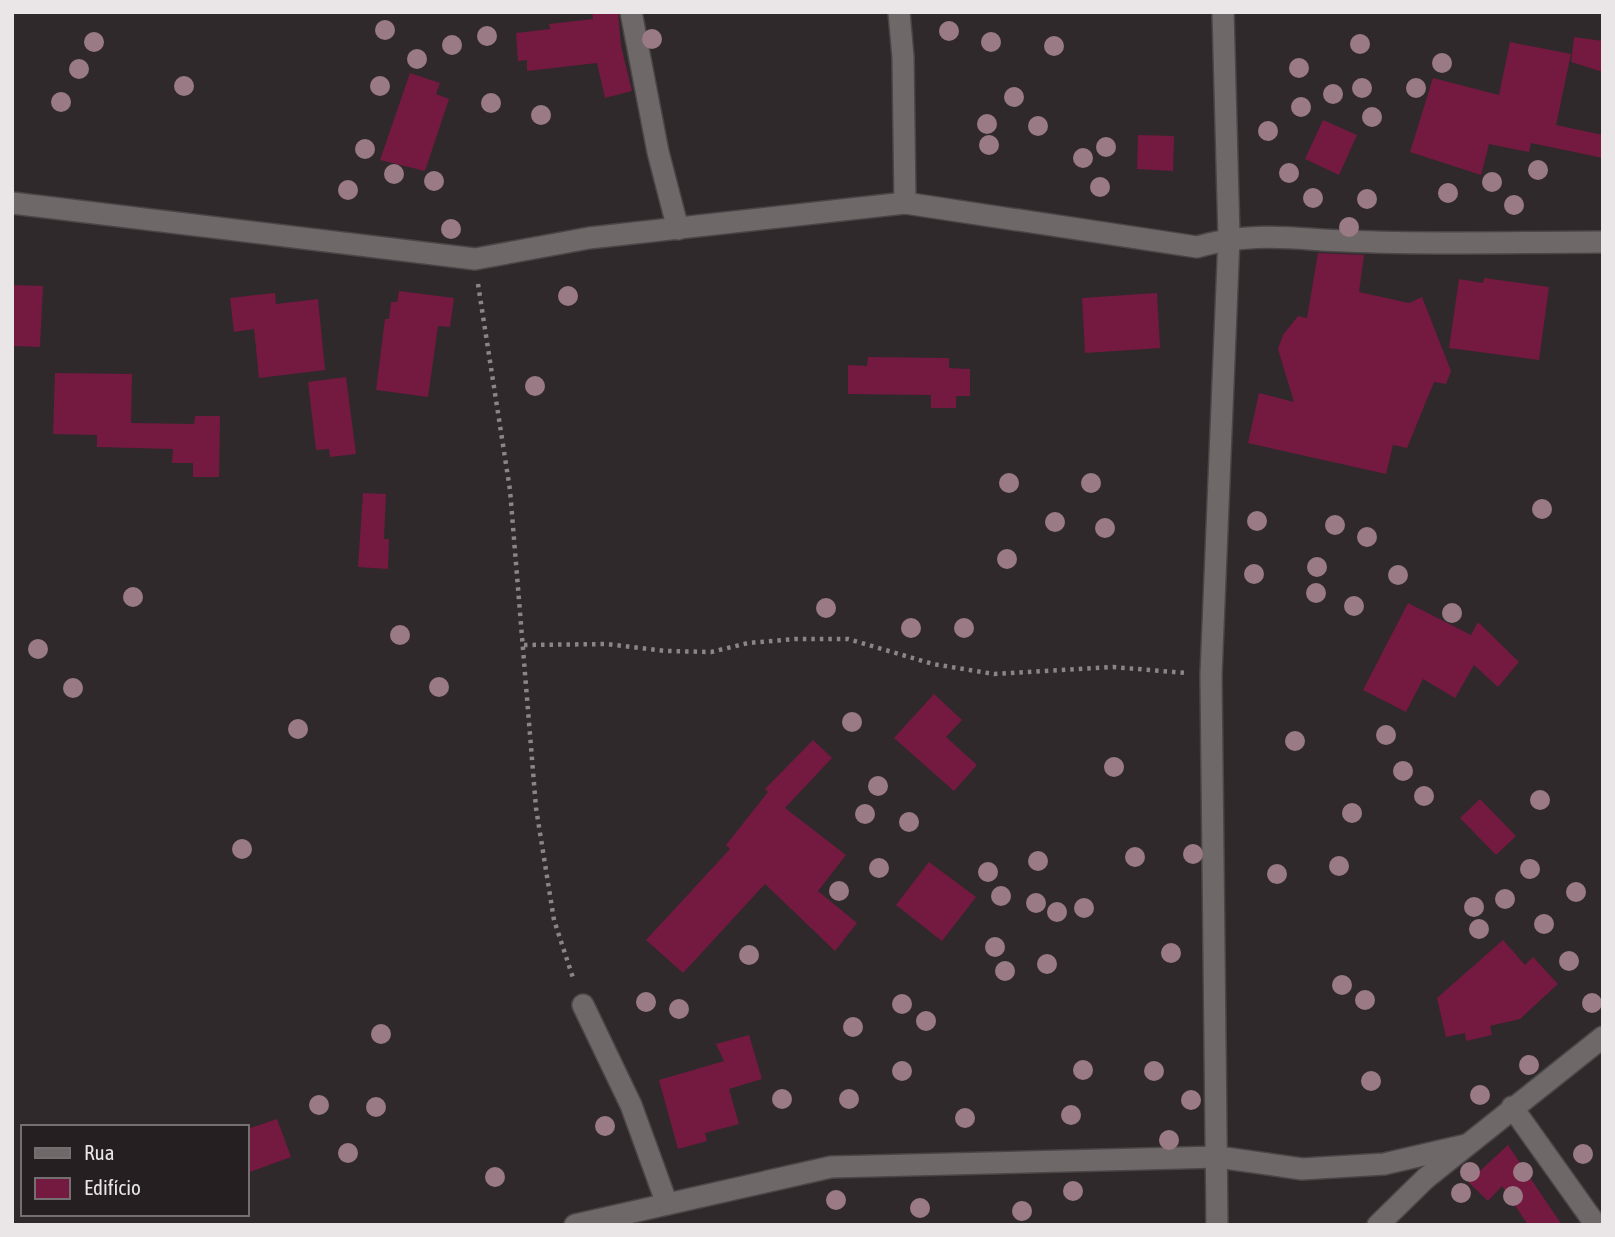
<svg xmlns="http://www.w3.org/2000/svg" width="1615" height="1237" viewBox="0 0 1615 1237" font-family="'Asap Condensed',sans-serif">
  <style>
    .building { fill: #741940 }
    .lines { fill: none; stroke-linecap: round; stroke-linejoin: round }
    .street-casing { stroke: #4a4546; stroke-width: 24 }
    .path { stroke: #8a8587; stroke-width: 4.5; stroke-dasharray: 3.5 5; stroke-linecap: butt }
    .street { stroke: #6f6869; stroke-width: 21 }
    .tree { fill: #9a7a84 }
  </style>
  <rect width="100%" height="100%" fill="#2f292b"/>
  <!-- building -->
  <g class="building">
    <polygon points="592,12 618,12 621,46 632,91 605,98 597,63 527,71 527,60 518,61 516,33 550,29 549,24 593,19"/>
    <polygon points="1574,37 1603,41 1603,72 1571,62"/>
    <polygon points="1510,42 1571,54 1556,125 1603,135 1603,158 1531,143 1529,152 1489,144 1481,175 1410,152 1433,78 1499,95"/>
    <polygon points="410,73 440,83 436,94 449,99 425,171 380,160"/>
    <polygon points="1323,120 1357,135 1339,175 1305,159"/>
    <polygon points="1138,135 1174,136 1173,171 1137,169"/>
    <polygon points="1318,253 1364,255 1359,292 1409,303 1422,297 1451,371 1446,384 1434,382 1407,448 1393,445 1386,474 1248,443 1259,393 1294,402 1278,349 1283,335 1298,316 1307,318"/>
    <polygon points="1484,278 1549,287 1539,360 1449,348 1459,279 1483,283"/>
    <polygon points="12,285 43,286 40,347 12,346"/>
    <polygon points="399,291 454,298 450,327 438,326 428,397 376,390 385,319 389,319 391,302 397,302"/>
    <polygon points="275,293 276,304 318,299 325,370 259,378 254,329 234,332 230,298"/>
    <polygon points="1157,293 1160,348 1085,353 1082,298"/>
    <polygon points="868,357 949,358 949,368 970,369 970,396 956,396 956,408 931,408 931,395 848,394 848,365 867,366"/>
    <polygon points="55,373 132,374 131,423 194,424 195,416 220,416 219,477 193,477 193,463 172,463 173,449 97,447 97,435 53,434"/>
    <polygon points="346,377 356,454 330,457 329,449 316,450 308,382"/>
    <polygon points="363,493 386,494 384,539 389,539 388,569 358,567"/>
    <polygon points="1408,603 1471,635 1478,622 1519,662 1498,687 1474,665 1455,698 1423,679 1406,712 1363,690"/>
    <polygon points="934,694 962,720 946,737 977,765 954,791 894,738"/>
    <polygon points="813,740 832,758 785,808 846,855 818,891 857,923 835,951 765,884 683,973 646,940 730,849 726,845 768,792 765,789"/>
    <polygon points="1480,799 1516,836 1496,855 1460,818"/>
    <polygon points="929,862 976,897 942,941 896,905"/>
    <polygon points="1503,940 1525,965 1533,957 1558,984 1520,1019 1490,1026 1492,1035 1466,1041 1465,1033 1446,1037 1437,998"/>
    <polygon points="749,1035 762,1079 729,1089 739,1124 705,1133 707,1141 678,1149 659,1080 724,1061 716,1044"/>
    <polygon points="277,1119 291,1157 247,1173 247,1129"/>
    <polygon points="1508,1145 1562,1225 1528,1225 1502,1186 1488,1201 1468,1182"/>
  </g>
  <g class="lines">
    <defs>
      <g id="street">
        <polyline points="631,12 658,152 678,229"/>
        <polyline points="899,12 903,57 905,203"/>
        <path d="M12,203L475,259L589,238L905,203L1197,247C1251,231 1292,239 1346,241C1431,245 1517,242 1603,242"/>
        <polyline points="583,1005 631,1105 667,1204"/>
        <polyline points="1512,1107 1596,1225"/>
        <polyline points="575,1225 831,1167 1218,1157 1302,1169 1384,1164 1466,1145"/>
        <polyline points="1217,1225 1211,675 1229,237 1223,12"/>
        <polyline points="1378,1225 1426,1178 1603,1037"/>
      </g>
    </defs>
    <!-- street casing -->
    <use href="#street" class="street-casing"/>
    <!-- path -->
    <g class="path">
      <polyline points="478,284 510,490 536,808 554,920 574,981"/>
      <polyline points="524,645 607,644 666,651 711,652 748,643 795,639 848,639 933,664 994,674 1113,667 1186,673"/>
    </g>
    <!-- street -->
    <use href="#street" class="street"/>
  </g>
  <!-- trees -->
  <g class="tree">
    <circle cx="385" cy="30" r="10"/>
    <circle cx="949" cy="31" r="10"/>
    <circle cx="487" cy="36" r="10"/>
    <circle cx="652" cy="39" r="10"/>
    <circle cx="94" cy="42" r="10"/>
    <circle cx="991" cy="42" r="10"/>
    <circle cx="1360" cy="44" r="10"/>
    <circle cx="452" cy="45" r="10"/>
    <circle cx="1054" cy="46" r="10"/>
    <circle cx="417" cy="59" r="10"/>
    <circle cx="1442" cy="63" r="10"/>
    <circle cx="1299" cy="68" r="10"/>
    <circle cx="79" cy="69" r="10"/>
    <circle cx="184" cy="86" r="10"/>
    <circle cx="380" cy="86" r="10"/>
    <circle cx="1362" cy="88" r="10"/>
    <circle cx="1416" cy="88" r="10"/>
    <circle cx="1333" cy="94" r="10"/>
    <circle cx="1014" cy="97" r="10"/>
    <circle cx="61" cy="102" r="10"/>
    <circle cx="491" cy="103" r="10"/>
    <circle cx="1301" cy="107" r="10"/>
    <circle cx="541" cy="115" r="10"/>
    <circle cx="1372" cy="117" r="10"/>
    <circle cx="987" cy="124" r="10"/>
    <circle cx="1038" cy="126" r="10"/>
    <circle cx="1268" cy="131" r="10"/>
    <circle cx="989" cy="145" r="10"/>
    <circle cx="1106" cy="147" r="10"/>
    <circle cx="365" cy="149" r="10"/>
    <circle cx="1083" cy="158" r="10"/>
    <circle cx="1538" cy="170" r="10"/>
    <circle cx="1289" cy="173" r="10"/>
    <circle cx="394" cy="174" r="10"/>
    <circle cx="434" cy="181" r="10"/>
    <circle cx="1492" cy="182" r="10"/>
    <circle cx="1100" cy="187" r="10"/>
    <circle cx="348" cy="190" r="10"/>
    <circle cx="1448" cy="193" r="10"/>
    <circle cx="1313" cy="198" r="10"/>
    <circle cx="1367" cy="199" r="10"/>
    <circle cx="1514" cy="205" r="10"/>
    <circle cx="1349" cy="227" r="10"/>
    <circle cx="451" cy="229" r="10"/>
    <circle cx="568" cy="296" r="10"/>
    <circle cx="535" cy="386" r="10"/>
    <circle cx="1009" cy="483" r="10"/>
    <circle cx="1091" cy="483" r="10"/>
    <circle cx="1542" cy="509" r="10"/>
    <circle cx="1257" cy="521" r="10"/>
    <circle cx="1055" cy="522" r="10"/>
    <circle cx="1335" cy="525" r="10"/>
    <circle cx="1105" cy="528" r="10"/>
    <circle cx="1367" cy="537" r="10"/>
    <circle cx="1007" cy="559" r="10"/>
    <circle cx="1317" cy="567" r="10"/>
    <circle cx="1254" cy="574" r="10"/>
    <circle cx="1398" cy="575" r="10"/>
    <circle cx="1316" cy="593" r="10"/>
    <circle cx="133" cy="597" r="10"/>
    <circle cx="1354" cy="606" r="10"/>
    <circle cx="826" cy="608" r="10"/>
    <circle cx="1452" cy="613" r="10"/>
    <circle cx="911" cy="628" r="10"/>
    <circle cx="964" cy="628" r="10"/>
    <circle cx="400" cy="635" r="10"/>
    <circle cx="38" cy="649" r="10"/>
    <circle cx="439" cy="687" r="10"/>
    <circle cx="73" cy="688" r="10"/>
    <circle cx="852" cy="722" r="10"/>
    <circle cx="298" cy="729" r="10"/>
    <circle cx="1386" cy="735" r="10"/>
    <circle cx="1295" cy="741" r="10"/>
    <circle cx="1114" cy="767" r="10"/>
    <circle cx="1403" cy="771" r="10"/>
    <circle cx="878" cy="786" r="10"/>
    <circle cx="1424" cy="796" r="10"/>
    <circle cx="1540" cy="800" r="10"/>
    <circle cx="1352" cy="813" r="10"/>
    <circle cx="865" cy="814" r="10"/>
    <circle cx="909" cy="822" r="10"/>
    <circle cx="242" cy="849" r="10"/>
    <circle cx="1193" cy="854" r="10"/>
    <circle cx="1135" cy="857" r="10"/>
    <circle cx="1038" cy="861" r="10"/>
    <circle cx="1339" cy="866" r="10"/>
    <circle cx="879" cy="868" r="10"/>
    <circle cx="1530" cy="869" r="10"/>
    <circle cx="988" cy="872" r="10"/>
    <circle cx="1277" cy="874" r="10"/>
    <circle cx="839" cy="891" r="10"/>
    <circle cx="1576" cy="892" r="10"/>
    <circle cx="1001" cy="896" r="10"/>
    <circle cx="1505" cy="899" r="10"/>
    <circle cx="1036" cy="903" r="10"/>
    <circle cx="1474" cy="907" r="10"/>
    <circle cx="1084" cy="908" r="10"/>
    <circle cx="1057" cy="912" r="10"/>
    <circle cx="1544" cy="924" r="10"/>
    <circle cx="1479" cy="929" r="10"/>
    <circle cx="995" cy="947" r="10"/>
    <circle cx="1171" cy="953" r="10"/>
    <circle cx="749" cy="955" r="10"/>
    <circle cx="1569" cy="961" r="10"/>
    <circle cx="1047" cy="964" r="10"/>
    <circle cx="1005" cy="971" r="10"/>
    <circle cx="1342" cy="985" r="10"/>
    <circle cx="1365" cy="1000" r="10"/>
    <circle cx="646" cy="1002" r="10"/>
    <circle cx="1592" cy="1003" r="10"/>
    <circle cx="902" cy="1004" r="10"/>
    <circle cx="679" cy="1009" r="10"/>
    <circle cx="926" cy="1021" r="10"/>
    <circle cx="853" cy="1027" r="10"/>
    <circle cx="381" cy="1034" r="10"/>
    <circle cx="1529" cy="1065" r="10"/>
    <circle cx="1083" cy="1070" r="10"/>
    <circle cx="902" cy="1071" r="10"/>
    <circle cx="1154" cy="1071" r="10"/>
    <circle cx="1371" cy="1081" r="10"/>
    <circle cx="1480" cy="1095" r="10"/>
    <circle cx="782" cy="1099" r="10"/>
    <circle cx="849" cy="1099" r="10"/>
    <circle cx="1191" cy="1100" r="10"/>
    <circle cx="319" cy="1105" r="10"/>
    <circle cx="376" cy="1107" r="10"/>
    <circle cx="1071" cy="1115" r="10"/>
    <circle cx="965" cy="1118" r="10"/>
    <circle cx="605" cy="1126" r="10"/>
    <circle cx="1169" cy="1140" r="10"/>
    <circle cx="348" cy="1153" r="10"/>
    <circle cx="1583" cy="1154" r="10"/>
    <circle cx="1470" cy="1172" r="10"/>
    <circle cx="1523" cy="1172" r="10"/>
    <circle cx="495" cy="1177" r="10"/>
    <circle cx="1073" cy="1191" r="10"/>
    <circle cx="1461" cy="1193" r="10"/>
    <circle cx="1513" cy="1196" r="10"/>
    <circle cx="836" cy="1200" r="10"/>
    <circle cx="920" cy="1208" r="10"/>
    <circle cx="1022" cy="1211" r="10"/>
  </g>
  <!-- border -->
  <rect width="1615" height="1237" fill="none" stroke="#eae6e7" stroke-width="28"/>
  <!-- legend -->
  <rect x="21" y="1125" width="228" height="91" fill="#251f21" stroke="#746f70" stroke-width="2"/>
  <rect x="35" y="1148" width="35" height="10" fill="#6f6869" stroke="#746f70" stroke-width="2"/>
  <text x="84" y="1160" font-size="21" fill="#eae6e7">Rua</text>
  <rect x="35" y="1178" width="35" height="21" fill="#741940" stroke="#746f70" stroke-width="2"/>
  <text x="84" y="1195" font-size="21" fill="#eae6e7">Edifício</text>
</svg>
